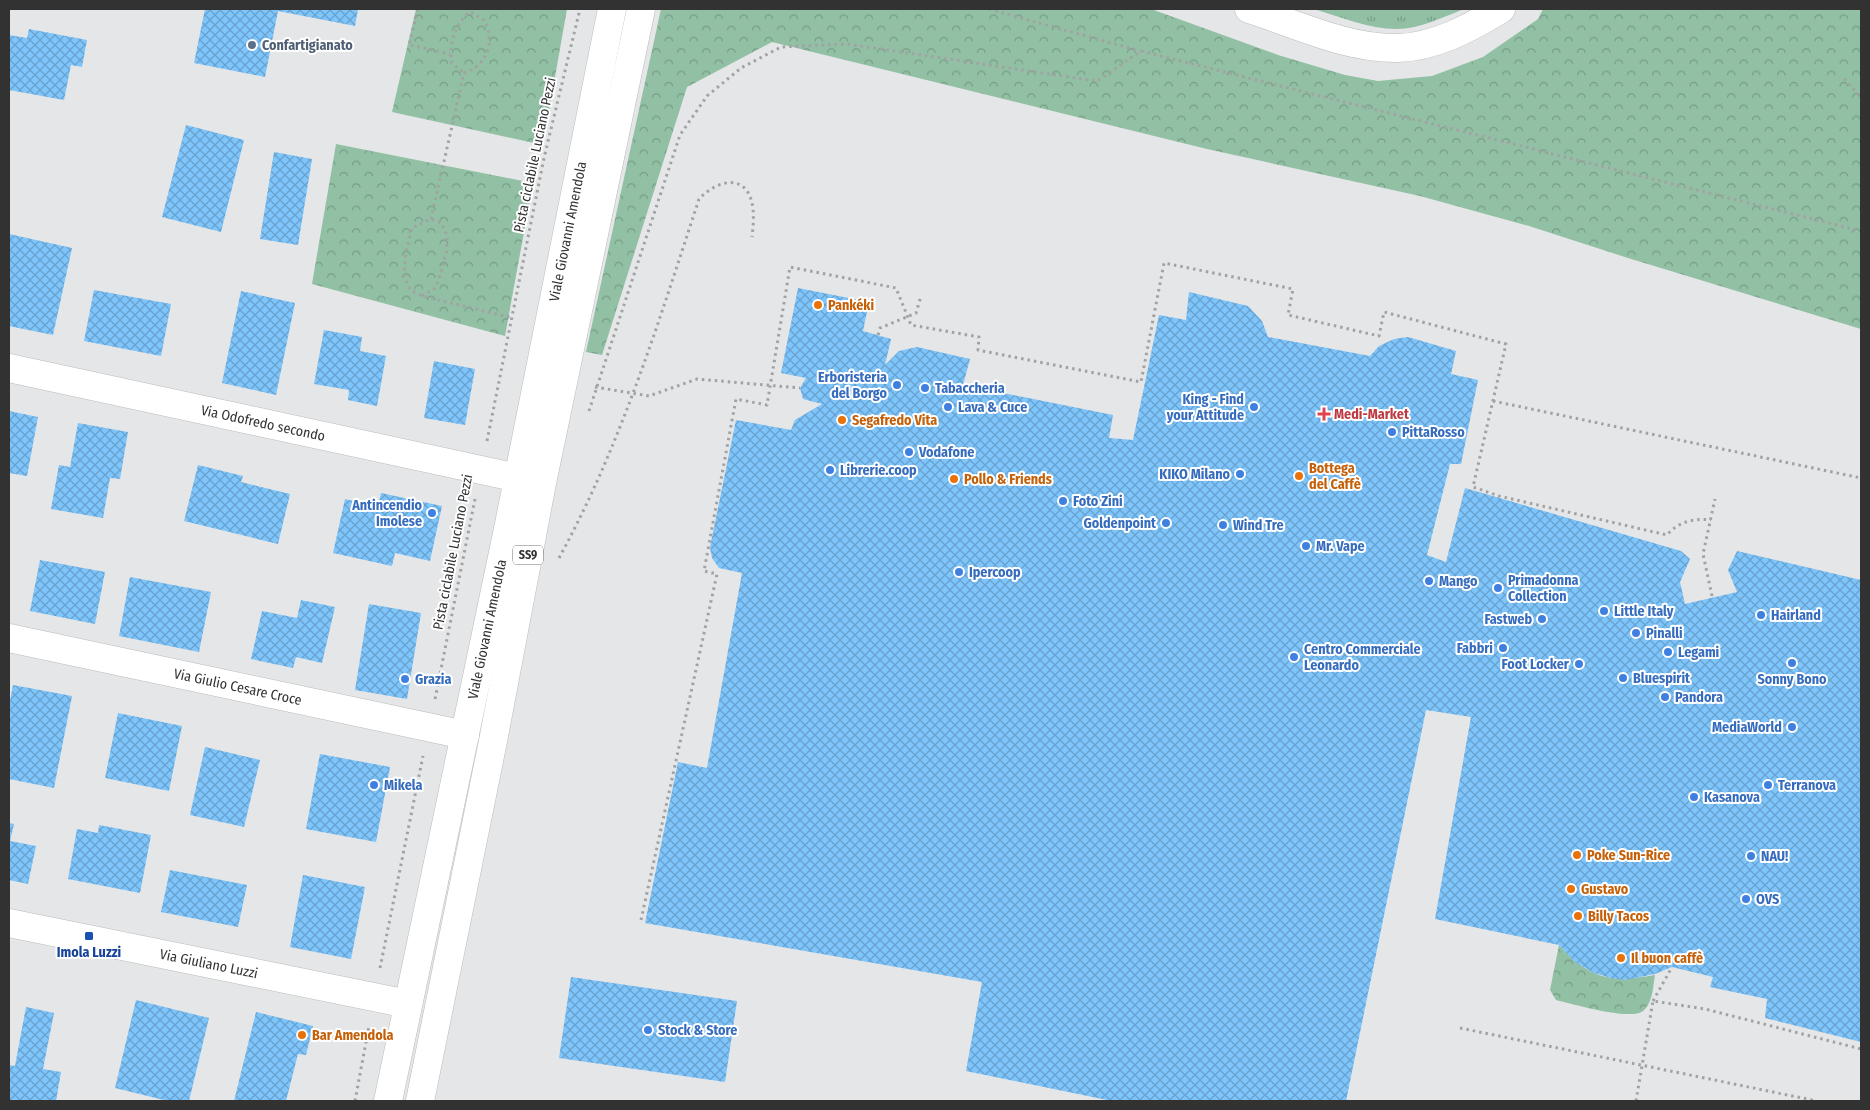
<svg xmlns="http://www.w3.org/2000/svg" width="1870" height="1110" viewBox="0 0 1870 1110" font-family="'Fira Sans Condensed',sans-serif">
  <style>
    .grass { fill: url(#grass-tufts) }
    .park { fill: url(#park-crowns) }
    .building { fill: url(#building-cross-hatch) }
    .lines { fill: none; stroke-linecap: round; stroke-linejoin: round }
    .street-casing { stroke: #babbbc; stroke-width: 29 }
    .primary-casing { stroke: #babbbc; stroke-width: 29 }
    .highway-casing { stroke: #babbbc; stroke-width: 29 }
    .path { stroke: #a1a2a3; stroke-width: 3; stroke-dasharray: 2.5 4; stroke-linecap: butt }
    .street { stroke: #fff; stroke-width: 28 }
    .primary { stroke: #fff; stroke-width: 28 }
    .highway { stroke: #fff; stroke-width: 28 }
    .service-dot { fill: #5c6f8a; stroke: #fff; stroke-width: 2 }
    .food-dot { fill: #e8710a; stroke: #fff; stroke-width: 2 }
    .shop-dot { fill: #3f7fe0; stroke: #fff; stroke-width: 2 }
    .health-dot { fill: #e0444e; stroke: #fff; stroke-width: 2 }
    .transit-dot { fill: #1a4fb4; stroke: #fff; stroke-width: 2 }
    .labels { text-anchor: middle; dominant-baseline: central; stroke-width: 4; stroke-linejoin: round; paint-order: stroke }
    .shield { fill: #fff; stroke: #707070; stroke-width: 1 }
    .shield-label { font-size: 12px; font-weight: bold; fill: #323233 }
    .service-label { font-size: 14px; font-weight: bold; fill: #4e5e75; stroke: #fff; text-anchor: start }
    .street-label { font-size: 14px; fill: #323233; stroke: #fff }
    .food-label { font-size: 14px; font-weight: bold; fill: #c56008; stroke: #fff; text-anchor: start }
    .shop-label { font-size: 14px; font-weight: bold; fill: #366cbe; stroke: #fff; text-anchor: start }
    .health-label { font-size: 14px; font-weight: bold; fill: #be3a42; stroke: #fff; text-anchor: start }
    .transit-label { font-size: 14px; font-weight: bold; fill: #164399; stroke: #fff }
  </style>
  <defs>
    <pattern id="grass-tufts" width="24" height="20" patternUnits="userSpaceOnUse" patternTransform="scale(1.25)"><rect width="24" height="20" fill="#91c0a4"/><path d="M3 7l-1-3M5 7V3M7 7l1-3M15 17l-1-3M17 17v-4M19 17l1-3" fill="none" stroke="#779d86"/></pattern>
    <pattern id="park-crowns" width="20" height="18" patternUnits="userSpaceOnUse" patternTransform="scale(1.25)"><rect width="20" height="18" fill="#91c0a4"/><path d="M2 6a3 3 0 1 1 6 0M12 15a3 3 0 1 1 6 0" fill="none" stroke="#779d86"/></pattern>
    <pattern id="building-cross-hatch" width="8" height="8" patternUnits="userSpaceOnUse" patternTransform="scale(1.25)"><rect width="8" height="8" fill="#7ec5fc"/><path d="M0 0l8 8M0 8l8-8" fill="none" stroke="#68a1cd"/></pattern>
  </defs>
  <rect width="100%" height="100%" fill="#e5e6e7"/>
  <!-- grass -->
  <path class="grass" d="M1314,9H1464C1443,17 1420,29 1397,29C1368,29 1341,17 1314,9Z"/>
  <!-- park -->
  <g class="park">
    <polygon points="416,9 567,9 543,145 392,112"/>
    <polygon points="661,9 1151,9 1278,55 1345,75 1378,81 1432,76 1483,57 1538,19 1543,9 1861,9 1861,329 1628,258 1529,226 1420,196 1207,149 772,42 687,87 602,355 586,352"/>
    <polygon points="336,144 533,183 505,336 312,284"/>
    <path d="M1559,945C1590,979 1610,983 1655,975C1653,986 1653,1003 1643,1011C1630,1021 1573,1004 1556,1000L1550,990Z"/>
  </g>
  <!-- building -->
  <g class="building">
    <polygon points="205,9 358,9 355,26 278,11 265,77 194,63"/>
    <polygon points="29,29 87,40 82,67 71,65 64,100 9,90 9,35 27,38"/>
    <polygon points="186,125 244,140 221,232 162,217"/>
    <polygon points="274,152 312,159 298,245 260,239"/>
    <polygon points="9,234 72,248 53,335 9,326"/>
    <polygon points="798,288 869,302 863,331 891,339 885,365 899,351 917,347 970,359 963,385 1113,415 1109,438 1133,440 1159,315 1186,320 1189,292 1248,306 1262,321 1268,337 1370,356 1379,346 1394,339 1408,337 1456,351 1451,374 1478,380 1461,464 1450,464 1427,555 1446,562 1465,488 1681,551 1690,559 1680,582 1685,604 1737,592 1728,570 1737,551 1861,580 1861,1042 1765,1018 1767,999 1710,987 1713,977 1672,967 1655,974 1625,980 1611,978 1594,973 1575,962 1559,945 1435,919 1471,717 1426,710 1346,1101 1112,1101 966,1071 982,982 645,923 678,762 707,768 742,573 719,568 712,558 710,547 736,420 791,430 795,420 822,404 803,399 800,388 806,378 781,373"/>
    <polygon points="94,290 171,304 161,356 84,341"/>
    <polygon points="241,291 295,303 276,395 222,383"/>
    <polygon points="324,330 362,337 360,351 386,356 377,406 348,400 349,390 314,384"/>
    <polygon points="434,361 475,369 465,425 424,418"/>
    <polygon points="9,411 38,417 27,476 9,473"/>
    <polygon points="78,423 128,432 120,479 110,478 103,518 51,509 59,465 70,467"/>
    <polygon points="198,465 243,476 241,482 290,494 278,544 184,521"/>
    <polygon points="381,493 442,506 430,561 395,553 392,566 333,553 345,499 378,507"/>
    <polygon points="40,560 105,572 95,624 30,611"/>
    <polygon points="130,577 211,592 199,652 119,636"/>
    <polygon points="301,600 335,607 322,663 296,657 293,668 251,659 262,611 297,618"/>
    <polygon points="369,604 421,613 407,699 355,690"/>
    <polygon points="13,685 72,696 54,788 9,779 9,706"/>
    <polygon points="118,713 182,726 169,791 105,778"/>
    <polygon points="205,747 260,760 244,827 190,815"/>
    <polygon points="320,754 390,767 376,842 306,829"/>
    <polygon points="9,823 14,824 10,841 36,846 28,884 9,880"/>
    <polygon points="99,825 151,835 140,893 68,879 77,829 98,833"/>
    <polygon points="170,870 247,885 238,927 161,912"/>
    <polygon points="303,875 365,887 351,959 290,947"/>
    <polygon points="571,977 737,1001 725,1082 559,1058"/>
    <polygon points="136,1000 209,1018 189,1101 168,1101 115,1088"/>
    <polygon points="26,1007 54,1013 43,1069 61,1072 56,1101 9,1101 9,1065 15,1066"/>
    <polygon points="256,1012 313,1026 306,1055 298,1054 286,1101 234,1101"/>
  </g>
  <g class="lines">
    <defs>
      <g id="street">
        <path id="s1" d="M9,368L518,478"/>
        <path id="s2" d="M9,638L465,735"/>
        <path id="s3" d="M9,923L408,1004"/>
      </g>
      <g id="primary">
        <path id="s4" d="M388,1101L509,524L612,9"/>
        <polyline points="420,1101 493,741 542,483 641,9"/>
      </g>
      <path id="highway" d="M1249,9C1296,24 1347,49 1398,48C1435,47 1470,28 1501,9"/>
    </defs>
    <!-- street casing -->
    <use href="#street" class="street-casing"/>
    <!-- primary casing -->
    <use href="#primary" class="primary-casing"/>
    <!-- highway casing -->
    <use href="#highway" class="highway-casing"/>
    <!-- path -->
    <g class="path">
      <polyline points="418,9 409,45 450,54"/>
      <polyline points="989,9 1140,51"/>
      <polyline points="1844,79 1861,97"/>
      <path d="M431,219L464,73C487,66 496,41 484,20L470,12C455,23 448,46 452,63L464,73"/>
      <path d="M422,296L434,289L439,279L447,250V235L441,223L431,219L412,228C408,244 398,275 411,290C414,292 419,294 422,296L513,318"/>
      <polyline points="878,335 880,328 916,313 921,296"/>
      <polyline points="595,387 649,396 697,379 800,388"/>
      <polyline points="1493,401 1861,478"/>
      <polyline points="589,411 680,135 707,96 741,68 781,47 847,44 1097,81 1141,51 1861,231"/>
      <polyline points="487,441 544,158 580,9"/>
      <path d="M559,558C621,445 659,321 699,199C719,178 749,173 753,209C754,218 753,228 752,237"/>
      <polyline points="1712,596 1703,554 1715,499"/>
      <polyline points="435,699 475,499"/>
      <path d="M641,920L717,574L704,571L736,399L767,405L790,267L896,288L911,325L979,337L978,350L1141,382L1164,263L1293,289L1288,315L1379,336L1384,312L1506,344L1473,487L1499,496L1667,535C1678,522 1693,518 1711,520"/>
      <polyline points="380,968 423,756"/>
      <polyline points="1653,1001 1672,967"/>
      <polyline points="1460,1028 1817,1101"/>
      <polyline points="355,1101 369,1026"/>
      <polyline points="1636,1101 1653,1001 1705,1009 1861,1049"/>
    </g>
    <!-- street -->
    <use href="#street" class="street"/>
    <!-- primary -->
    <use href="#primary" class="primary"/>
    <!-- highway -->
    <use href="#highway" class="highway"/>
  </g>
  <!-- markers -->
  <circle class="service-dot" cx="252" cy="45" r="5"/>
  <g class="food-dot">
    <circle cx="818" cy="305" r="5"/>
    <circle cx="842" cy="420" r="5"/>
    <circle cx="1299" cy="476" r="5"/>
    <circle cx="954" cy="479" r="5"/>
    <circle cx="1577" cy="855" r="5"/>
    <circle cx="1571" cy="889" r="5"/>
    <circle cx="1578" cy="916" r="5"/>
    <circle cx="1621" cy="958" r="5"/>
    <circle cx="302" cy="1035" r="5"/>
  </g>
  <g class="shop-dot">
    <circle cx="897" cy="385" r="5"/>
    <circle cx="925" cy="388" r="5"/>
    <circle cx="948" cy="407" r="5"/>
    <circle cx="1254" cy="407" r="5"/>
    <circle cx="1392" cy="432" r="5"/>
    <circle cx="909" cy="452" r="5"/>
    <circle cx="830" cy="470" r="5"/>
    <circle cx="1240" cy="474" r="5"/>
    <circle cx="1063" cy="501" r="5"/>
    <circle cx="432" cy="513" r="5"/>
    <circle cx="1166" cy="523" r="5"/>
    <circle cx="1223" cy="525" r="5"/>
    <circle cx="1306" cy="546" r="5"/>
    <circle cx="959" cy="572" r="5"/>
    <circle cx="1429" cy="581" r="5"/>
    <circle cx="1498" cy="588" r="5"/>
    <circle cx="1604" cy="611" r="5"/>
    <circle cx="1761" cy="615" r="5"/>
    <circle cx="1542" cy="619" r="5"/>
    <circle cx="1636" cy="633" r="5"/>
    <circle cx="1503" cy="648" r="5"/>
    <circle cx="1668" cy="652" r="5"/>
    <circle cx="1294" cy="657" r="5"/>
    <circle cx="1792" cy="663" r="5"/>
    <circle cx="1579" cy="664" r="5"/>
    <circle cx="1623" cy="678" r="5"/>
    <circle cx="405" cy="679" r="5"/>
    <circle cx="1665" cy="697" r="5"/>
    <circle cx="1792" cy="727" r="5"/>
    <circle cx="374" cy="785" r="5"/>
    <circle cx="1768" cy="785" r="5"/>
    <circle cx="1694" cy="797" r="5"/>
    <circle cx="1751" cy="856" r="5"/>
    <circle cx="1746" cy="899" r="5"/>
    <circle cx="648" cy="1030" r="5"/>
  </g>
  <path class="health-dot" d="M1321.5 406.5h5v5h5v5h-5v5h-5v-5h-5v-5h5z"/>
  <rect class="transit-dot" x="84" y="931" width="10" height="10" rx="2.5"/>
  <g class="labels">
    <!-- shield labels -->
    <rect class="shield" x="513" y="545.5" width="30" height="19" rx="4"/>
    <g class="shield-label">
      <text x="528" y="555">SS9</text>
    </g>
    <!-- service labels -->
    <g class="service-label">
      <text x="262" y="45">Confartigianato</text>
    </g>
    <!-- street labels -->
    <g class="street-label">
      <text transform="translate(535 155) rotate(-78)">Pista ciclabile Luciano Pezzi</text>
      <text stroke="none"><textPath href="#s4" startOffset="888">Viale Giovanni Amendola</textPath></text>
      <text stroke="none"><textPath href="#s1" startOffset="260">Via Odofredo secondo</textPath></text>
      <text transform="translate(453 552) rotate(-79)">Pista ciclabile Luciano Pezzi</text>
      <text stroke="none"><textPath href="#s4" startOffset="482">Viale Giovanni Amendola</textPath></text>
      <text stroke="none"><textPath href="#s2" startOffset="234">Via Giulio Cesare Croce</textPath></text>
      <text stroke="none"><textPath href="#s3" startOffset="204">Via Giuliano Luzzi</textPath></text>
    </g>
    <!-- food labels -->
    <g class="food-label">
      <text x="828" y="305">Pankéki</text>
      <text x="852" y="420">Segafredo Vita</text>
      <text x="1309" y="468">Bottega<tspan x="1309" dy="16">del Caffè</tspan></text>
      <text x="964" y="479">Pollo &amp; Friends</text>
      <text x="1587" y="855">Poke Sun-Rice</text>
      <text x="1581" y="889">Gustavo</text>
      <text x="1588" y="916">Billy Tacos</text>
      <text x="1631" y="958">Il buon caffè</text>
      <text x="312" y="1035">Bar Amendola</text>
    </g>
    <!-- shop labels -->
    <g class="shop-label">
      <text x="887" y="377" text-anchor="end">Erboristeria<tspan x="887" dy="16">del Borgo</tspan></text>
      <text x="935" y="388">Tabaccheria</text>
      <text x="1244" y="399" text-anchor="end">King - Find<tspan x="1244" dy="16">your Attitude</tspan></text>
      <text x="958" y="407">Lava &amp; Cuce</text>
      <text x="1402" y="432">PittaRosso</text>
      <text x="919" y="452">Vodafone</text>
      <text x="840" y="470">Librerie.coop</text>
      <text x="1230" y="474" text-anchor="end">KIKO Milano</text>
      <text x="1073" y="501">Foto Zini</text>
      <text x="422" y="505" text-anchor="end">Antincendio<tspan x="422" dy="16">Imolese</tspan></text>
      <text x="1156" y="523" text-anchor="end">Goldenpoint</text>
      <text x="1233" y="525">Wind Tre</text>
      <text x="1316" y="546">Mr. Vape</text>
      <text x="969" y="572">Ipercoop</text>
      <text x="1508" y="580">Primadonna<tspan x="1508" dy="16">Collection</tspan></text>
      <text x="1439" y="581">Mango</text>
      <text x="1614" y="611">Little Italy</text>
      <text x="1771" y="615">Hairland</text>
      <text x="1532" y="619" text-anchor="end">Fastweb</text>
      <text x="1646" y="633">Pinalli</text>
      <text x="1493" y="648" text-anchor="end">Fabbri</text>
      <text x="1304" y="649">Centro Commerciale<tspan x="1304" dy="16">Leonardo</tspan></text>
      <text x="1678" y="652">Legami</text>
      <text x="1569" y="664" text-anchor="end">Foot Locker</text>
      <text x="1633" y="678">Bluespirit</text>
      <text x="415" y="679">Grazia</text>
      <text x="1792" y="679" text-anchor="middle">Sonny Bono</text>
      <text x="1675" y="697">Pandora</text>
      <text x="1782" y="727" text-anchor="end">MediaWorld</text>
      <text x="384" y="785">Mikela</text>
      <text x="1778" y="785">Terranova</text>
      <text x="1704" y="797">Kasanova</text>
      <text x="1761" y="856">NAU!</text>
      <text x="1756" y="899">OVS</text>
      <text x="658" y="1030">Stock &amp; Store</text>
    </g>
    <!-- health labels -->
    <g class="health-label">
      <text x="1334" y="414">Medi-Market</text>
    </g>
    <!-- transit labels -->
    <g class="transit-label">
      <text x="89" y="952">Imola Luzzi</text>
    </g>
  </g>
  <!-- border -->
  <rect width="1870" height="1110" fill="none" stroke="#323233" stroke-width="20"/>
</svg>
